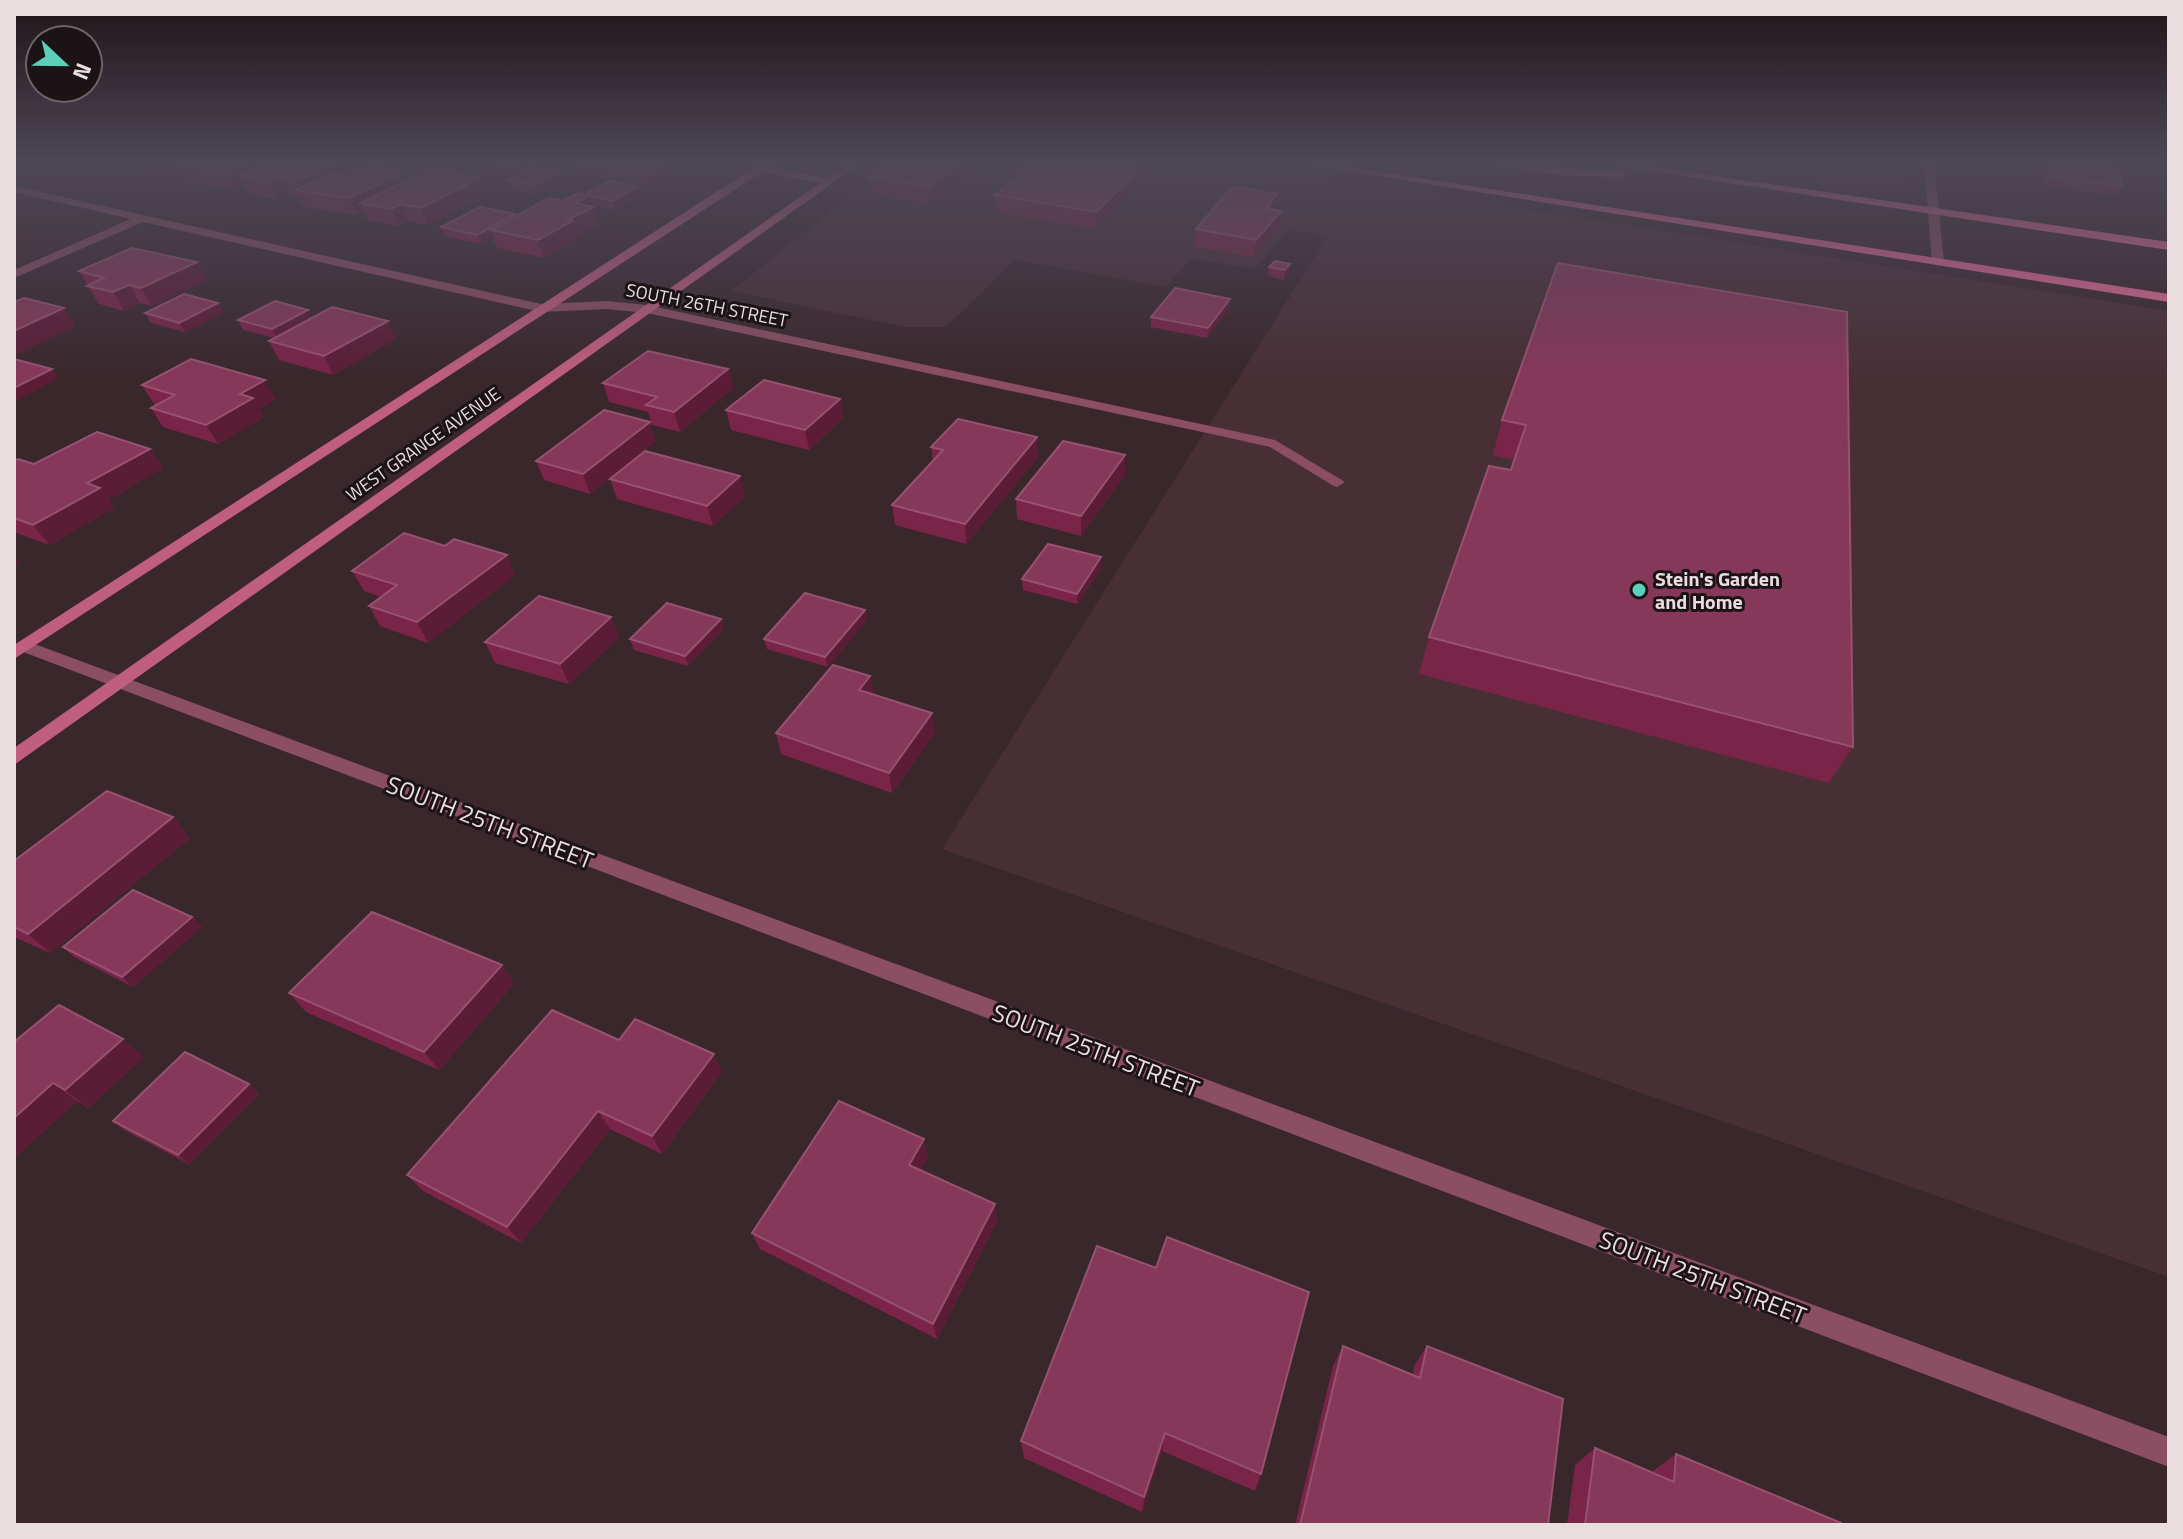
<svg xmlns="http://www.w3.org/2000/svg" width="2183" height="1539" viewBox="0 0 2183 1539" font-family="'Titillium Web',sans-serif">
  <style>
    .built { fill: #482f36 }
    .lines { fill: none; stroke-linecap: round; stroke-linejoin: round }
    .street { fill: #8b4e62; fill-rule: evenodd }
    .secondary { fill: #bf5e7f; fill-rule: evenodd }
    .primary { fill: #e66a95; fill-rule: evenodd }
    .wall { fill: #7a2448 }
    .shaded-wall { fill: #5b1d36 }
    .building { fill: #863859; stroke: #96526e; stroke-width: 2 }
    .poi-dot { fill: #5cceba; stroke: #1b1315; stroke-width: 3 }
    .labels { text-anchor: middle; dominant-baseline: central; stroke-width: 6; stroke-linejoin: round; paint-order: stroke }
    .far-street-label { font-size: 18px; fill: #e9dde0; stroke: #1b1315 }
    .poi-label { font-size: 20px; font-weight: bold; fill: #e9dde0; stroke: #1b1315; text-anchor: start }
    .near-street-label { font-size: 24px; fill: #e9dde0; stroke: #1b1315 }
  </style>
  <rect width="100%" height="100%" fill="#39272c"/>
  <!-- built -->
  <g class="built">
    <polygon points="890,163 1234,163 2169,311 2169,1277 942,849 1328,236 1287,229 1255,269 1191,259 1166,287 1015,260 946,327 904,327 732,291"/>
    <polygon points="1670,163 1905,163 1903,184 1895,190 1881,191"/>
  </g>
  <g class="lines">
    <!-- street -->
    <g class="street">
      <polygon points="1924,163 1934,163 1944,262 1938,266 1932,262"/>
      <polygon points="14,186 541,304 607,301 647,305 1275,440 1345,482 1337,487 1332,485 1270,447 1216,435 647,313 607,309 541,312 143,222 14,278 14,270 131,219 14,192"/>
      <polygon points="24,640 2169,1437 2169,1467 18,650 15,646"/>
    </g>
    <!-- secondary -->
    <polygon class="secondary" points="761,163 773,163 770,167 827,178 849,163 861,163 14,765 14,748 820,183 762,172 14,659 14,645"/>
    <!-- primary -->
    <g class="primary">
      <polygon points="1297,163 1323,163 2169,294 2169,302"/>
      <polygon points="1476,163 1621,171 1626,174 1621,177 1560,175"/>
      <polygon points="1598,163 1626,163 2169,242 2169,250"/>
    </g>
  </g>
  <!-- wall -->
  <g class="wall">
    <polygon points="106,163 364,163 366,168 405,172 408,180 487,194 428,225 408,221 398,226 368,220 364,212 357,215 304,207 300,198 288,195 277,200 248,193 244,187 235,190 188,182 183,172 173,170 162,175 134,169 131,163 123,166"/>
    <polygon points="443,163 466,163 466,164 457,168 444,166"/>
    <polygon points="480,163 503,163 504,165 522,163 524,171 562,181 538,194 510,189 507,180 512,177 504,176 502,170 496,173 483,171"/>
    <polygon points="580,163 671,163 673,170 649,185 581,173 578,164"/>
    <polygon points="2043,163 2122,163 2123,165 2118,172 2123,186 2118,195 2046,187 2041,168"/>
    <polygon points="869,177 965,179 930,204 872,194"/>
    <polygon points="638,186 641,195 616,210 593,205 598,224 576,237 577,238 544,258 497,248 493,237 481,244 444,236 441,227 515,214 516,216 585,194"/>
    <polygon points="1138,186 1096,229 996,212 995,195"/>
    <polygon points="1277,194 1276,210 1279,228 1254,257 1195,247 1196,229"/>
    <polygon points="197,262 207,280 152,306 140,303 124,311 99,304 79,271"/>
    <polygon points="1558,263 1853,747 1829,783 1419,674 1429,637 1511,470 1515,460 1493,455 1502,420"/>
    <polygon points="1290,264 1289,273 1284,280 1268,276 1269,267"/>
    <polygon points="1230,299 1229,308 1207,338 1151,327 1151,317"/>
    <polygon points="218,303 223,313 185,332 151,323 145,313"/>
    <polygon points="312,318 396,339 333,375 279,360 269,341 275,338 243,330 238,320"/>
    <polygon points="728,369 733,388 680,432 652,425 648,412 609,402 603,383"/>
    <polygon points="142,385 276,399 259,409 264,417 218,444 163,427 151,408 156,405 154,404"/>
    <polygon points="840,399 843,418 809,450 731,430 726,410"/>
    <polygon points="656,441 590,494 544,480 536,461"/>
    <polygon points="931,447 1038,457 966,544 895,525 892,505 933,461"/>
    <polygon points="150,449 163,468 108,500 114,508 49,545 14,532 14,461 34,464"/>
    <polygon points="1125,475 1081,536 1017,519 1016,499"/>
    <polygon points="610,479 745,496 713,526 617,499"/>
    <polygon points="1101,557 1101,568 1077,604 1023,590 1022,579"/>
    <polygon points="352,571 515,575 428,643 380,626 369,606 381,597 364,591"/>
    <polygon points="865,610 867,620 828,667 767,649 764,639"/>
    <polygon points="611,617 619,638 569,684 495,663 485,642"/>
    <polygon points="724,629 688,666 634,650 630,639"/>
    <polygon points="874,695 935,733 892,793 781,754 776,733"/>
    <polygon points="173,817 190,838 50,953 14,937 14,861"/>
    <polygon points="192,917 202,927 133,987 74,957 63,947"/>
    <polygon points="502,965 514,984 439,1070 306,1012 289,993"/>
    <polygon points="619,1040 722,1072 662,1154 610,1129 521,1243 423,1191 407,1175"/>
    <polygon points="14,1042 144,1057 88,1108 77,1101 14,1158"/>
    <polygon points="249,1084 259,1094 189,1164 124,1130 113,1121"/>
    <polygon points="928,1156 920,1170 997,1221 937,1339 760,1249 752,1233"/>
    <polygon points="1097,1246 1261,1474 1255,1491 1162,1451 1142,1512 1024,1458 1021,1441"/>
    <polygon points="1343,1346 1413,1375 1414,1366 1427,1346 1548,1525 1295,1525 1333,1366"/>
    <polygon points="1595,1448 1653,1473 1653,1471 1676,1454 1841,1525 1567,1525 1575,1465"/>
  </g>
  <!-- shaded-wall -->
  <g class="shaded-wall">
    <polygon points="155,163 169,163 173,170 162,175"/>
    <polygon points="252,163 294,163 239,176 244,187 235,190 227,174"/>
    <polygon points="337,163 364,163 367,169 316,193 300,190 296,182"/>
    <polygon points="455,163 466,163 466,164 457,168"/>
    <polygon points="496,163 503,163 505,168 501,167 502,170 496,173 493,165"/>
    <polygon points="522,163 525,172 513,178 510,169"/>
    <polygon points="669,163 671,163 673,170 649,185 647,176"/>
    <polygon points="963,163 964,163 965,179 930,204 929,187"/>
    <polygon points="1139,170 1138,186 1096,229 1096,212"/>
    <polygon points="405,172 412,189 360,203 364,212 357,215 349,198"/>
    <polygon points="559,172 562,181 538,194 535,185"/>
    <polygon points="280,178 288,195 277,200 268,183"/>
    <polygon points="481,178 487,194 428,225 421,208"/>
    <polygon points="638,186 641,195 616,210 613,201"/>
    <polygon points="1277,194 1276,211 1267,208"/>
    <polygon points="590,195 598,224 576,237 577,238 544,258 538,240 576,203"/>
    <polygon points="401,204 408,221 398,226 391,209"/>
    <polygon points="1281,211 1279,228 1254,257 1256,240"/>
    <polygon points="515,214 519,223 491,230 493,237 481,244 477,235"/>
    <polygon points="197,262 207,280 152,306 141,288"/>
    <polygon points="1290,264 1289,273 1284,280 1285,270"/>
    <polygon points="129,285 140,303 124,311 113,292"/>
    <polygon points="1230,299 1229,308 1207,338 1208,328"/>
    <polygon points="218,303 223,313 185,332 179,323"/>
    <polygon points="64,308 76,326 14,356 14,331"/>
    <polygon points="308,310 313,319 277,339 272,329"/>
    <polygon points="388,321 396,339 333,375 324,356"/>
    <polygon points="52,369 59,378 14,402 14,388"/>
    <polygon points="728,369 733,388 680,432 674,412"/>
    <polygon points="265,380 276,399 259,409 264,417 218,444 206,425 240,394"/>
    <polygon points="840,399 843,418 809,450 805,430"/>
    <polygon points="650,422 656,441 590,494 583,474"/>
    <polygon points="1037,437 1038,457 966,544 965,524"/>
    <polygon points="150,449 163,468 108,500 114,508 49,545 33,525 87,483"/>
    <polygon points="1125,455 1125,475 1081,536 1081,516"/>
    <polygon points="740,476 745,496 713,526 707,506"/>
    <polygon points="507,555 515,575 428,643 417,622"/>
    <polygon points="14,557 19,563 14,566"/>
    <polygon points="1101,557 1101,568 1077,604 1077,594"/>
    <polygon points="865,610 867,620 828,667 825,657"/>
    <polygon points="611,617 619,638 569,684 560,664"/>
    <polygon points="721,619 724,629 688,666 685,656"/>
    <polygon points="870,676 874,697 859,690"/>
    <polygon points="932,713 935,733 892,793 889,773"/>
    <polygon points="173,817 190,838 50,953 28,934"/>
    <polygon points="192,917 202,927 133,987 122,977"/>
    <polygon points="502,965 514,984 439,1070 424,1052"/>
    <polygon points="123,1039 144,1057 88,1108 65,1090"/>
    <polygon points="714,1054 722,1072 662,1154 652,1136"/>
    <polygon points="53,1083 77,1101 14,1158 14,1118"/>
    <polygon points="249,1084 259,1094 189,1164 178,1155"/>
    <polygon points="598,1111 610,1129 521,1243 507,1227"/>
    <polygon points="924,1139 928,1156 913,1182 909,1165"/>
    <polygon points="995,1204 997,1221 937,1339 933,1324"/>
    <polygon points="1165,1433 1162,1451 1142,1512 1144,1497"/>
  </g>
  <!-- building -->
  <g class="building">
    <polygon points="183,163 252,163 227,174 179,165"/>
    <polygon points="270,163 337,163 296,182 280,178 268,183 239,176"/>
    <polygon points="508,163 522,163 510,169 501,167"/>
    <polygon points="580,163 669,163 647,176 578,164"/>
    <polygon points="886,163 963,163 929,187 869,177"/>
    <polygon points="1032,163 1110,163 1139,170 1096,212 995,195"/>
    <polygon points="2047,163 2076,163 2117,169 2123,186 2051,178"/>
    <polygon points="372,165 405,172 349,198 296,190 332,173 347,176"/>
    <polygon points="531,167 559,172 535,185 507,180"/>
    <polygon points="431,169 481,178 421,208 401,204 391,209 360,203"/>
    <polygon points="610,181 638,186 613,201 585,194"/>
    <polygon points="1237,187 1277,194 1267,208 1281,211 1256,240 1196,229 1226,194"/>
    <polygon points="578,193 590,195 576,203 593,207 568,220 572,221 538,240 491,230 549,198 563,201"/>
    <polygon points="480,207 515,214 477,235 441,227"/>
    <polygon points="132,248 197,262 141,288 129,285 113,292 87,286 104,278 79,271"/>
    <polygon points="1275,261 1290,264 1285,270 1269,267"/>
    <polygon points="1558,263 1847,312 1853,747 1429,637 1489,466 1511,470 1526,425 1502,420"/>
    <polygon points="1175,288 1230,299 1208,328 1151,317"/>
    <polygon points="184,294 218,303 179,323 145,313"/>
    <polygon points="24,298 64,308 14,331 14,302"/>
    <polygon points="275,301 308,310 272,329 238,320"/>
    <polygon points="332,307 388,321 324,356 269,341"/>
    <polygon points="648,351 728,369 674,412 646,405 657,397 603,383"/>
    <polygon points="14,359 52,369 14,388"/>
    <polygon points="191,359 265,380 240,394 253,398 206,425 151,408 175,395 142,385"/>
    <polygon points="764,380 840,399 805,430 726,410"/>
    <polygon points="604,410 650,422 583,474 536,461"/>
    <polygon points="958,419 1037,437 965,524 892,505 943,450 931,447"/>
    <polygon points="97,432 150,449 87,483 100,488 33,525 14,518 14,461 18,459 34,464"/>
    <polygon points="1063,441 1125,455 1081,516 1016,499"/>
    <polygon points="645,451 740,476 707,506 610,479"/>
    <polygon points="404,533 445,546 454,539 507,555 417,622 369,606 397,585 352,571"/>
    <polygon points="1048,544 1101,557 1077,594 1022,579"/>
    <polygon points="805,593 865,610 825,657 764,639"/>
    <polygon points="539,596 611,617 560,664 485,642"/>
    <polygon points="667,603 721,619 685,656 630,639"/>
    <polygon points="833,665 870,676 859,690 932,713 889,773 776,733"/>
    <polygon points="107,791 173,817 28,934 14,927 14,861"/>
    <polygon points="133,890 192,917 122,977 63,947"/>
    <polygon points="372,912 502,965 424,1052 289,993"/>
    <polygon points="59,1005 123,1039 65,1090 53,1083 14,1118 14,1042"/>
    <polygon points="552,1010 619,1040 635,1019 714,1054 652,1136 598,1111 507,1227 407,1175"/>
    <polygon points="185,1052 249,1084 178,1155 113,1121"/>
    <polygon points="839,1101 924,1139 909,1165 995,1204 933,1324 752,1233"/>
    <polygon points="1167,1237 1309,1292 1261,1474 1165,1433 1144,1497 1021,1441 1097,1246 1156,1268"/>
    <polygon points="1343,1346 1420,1378 1427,1346 1563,1399 1548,1525 1300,1525"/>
    <polygon points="1595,1448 1674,1482 1676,1454 1841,1523 1841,1525 1585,1525"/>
  </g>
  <!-- sky -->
  <linearGradient id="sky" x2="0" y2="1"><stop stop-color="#1f1518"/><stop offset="0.43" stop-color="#4e4756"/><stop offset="1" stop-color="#4e4756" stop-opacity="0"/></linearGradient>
  <rect width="2183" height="379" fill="url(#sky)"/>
  <!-- markers -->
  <circle class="poi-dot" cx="1639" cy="590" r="8"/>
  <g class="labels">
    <!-- far-street labels -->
    <g class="far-street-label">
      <text transform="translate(707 305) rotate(11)">SOUTH 26TH STREET</text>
      <text transform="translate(423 444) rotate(-35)">WEST GRANGE AVENUE</text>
    </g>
    <!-- poi labels -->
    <g class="poi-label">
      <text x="1655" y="578">Stein's Garden<tspan x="1655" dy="23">and Home</tspan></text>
    </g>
    <!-- near-street labels -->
    <g class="near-street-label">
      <text transform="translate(490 822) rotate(21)">SOUTH 25TH STREET</text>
      <text transform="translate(1096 1050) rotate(21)">SOUTH 25TH STREET</text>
      <text transform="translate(1703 1277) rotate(21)">SOUTH 25TH STREET</text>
    </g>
  </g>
  <!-- border -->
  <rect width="2183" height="1539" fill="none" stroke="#e9dde0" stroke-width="32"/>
  <!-- north arrow -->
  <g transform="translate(64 64) rotate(112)"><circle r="38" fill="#1b1315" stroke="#6d6466" stroke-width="2"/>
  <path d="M0-6L14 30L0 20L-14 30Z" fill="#5cceba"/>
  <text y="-12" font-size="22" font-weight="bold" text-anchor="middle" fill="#e9dde0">N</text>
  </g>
</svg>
